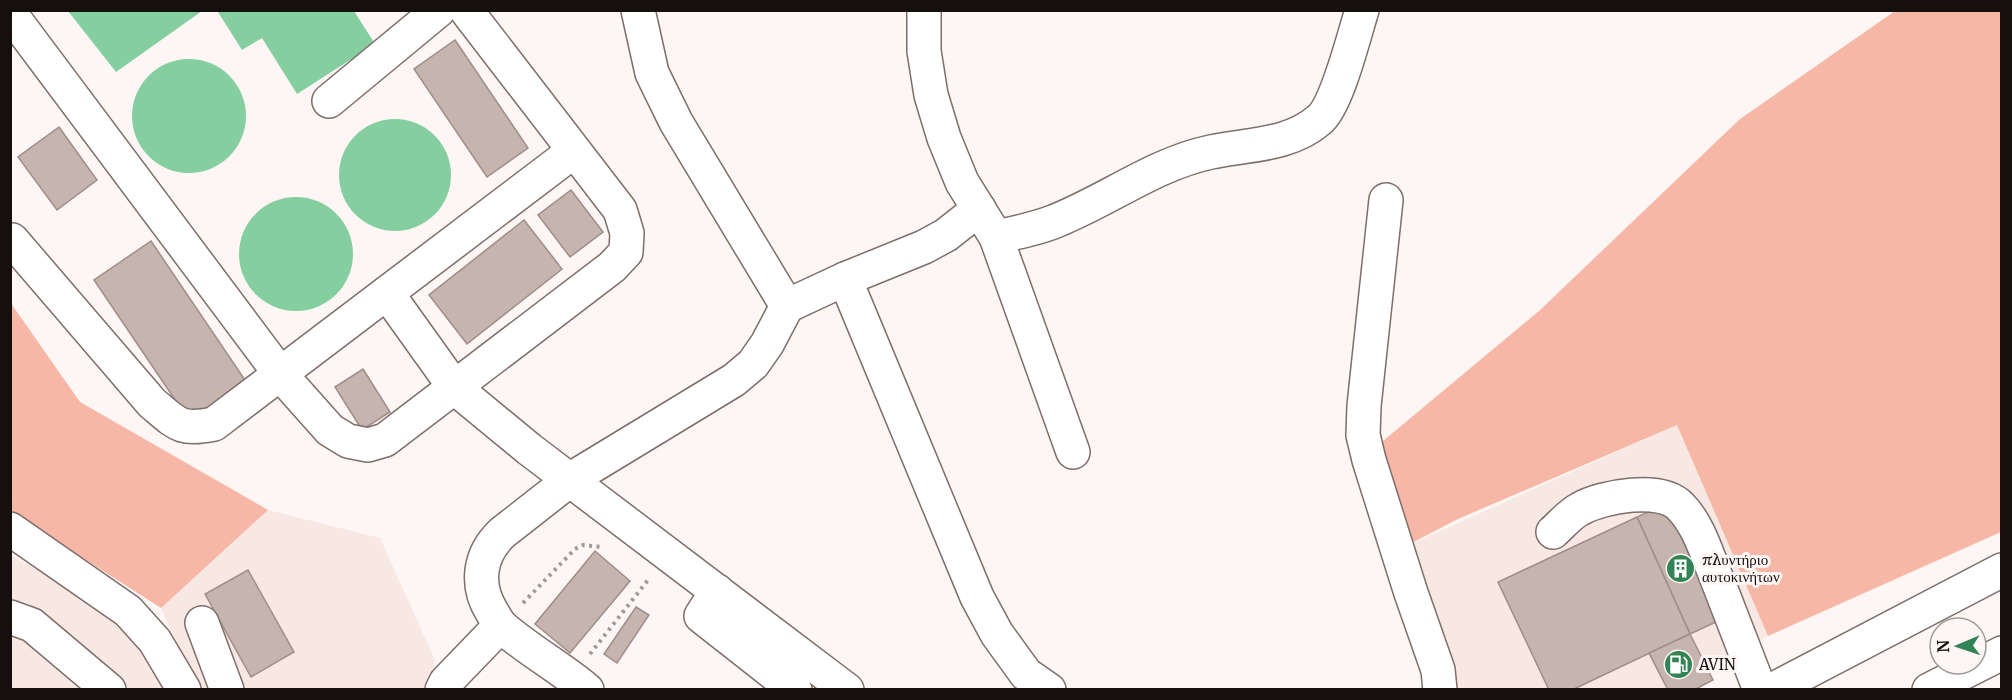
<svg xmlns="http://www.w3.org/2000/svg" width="2012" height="700" viewBox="0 0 2012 700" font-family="Merriweather,serif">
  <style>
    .built { fill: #f8e8e4 }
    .green { fill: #f6b7a7 }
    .water { fill: #85ce9f }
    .building { fill: #c6b4af; stroke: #9e8d88; stroke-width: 1.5 }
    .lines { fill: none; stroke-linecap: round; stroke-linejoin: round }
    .minor-casing { stroke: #7e6e6a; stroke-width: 36 }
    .major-casing { stroke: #7e6e6a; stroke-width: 36 }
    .path { stroke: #a19a98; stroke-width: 4; stroke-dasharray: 3 4.5; stroke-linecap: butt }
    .minor { stroke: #fff; stroke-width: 33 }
    .major { stroke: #fff; stroke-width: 33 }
    .labels { text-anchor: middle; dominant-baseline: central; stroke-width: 6; stroke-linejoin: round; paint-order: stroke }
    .poi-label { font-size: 15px; fill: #150f0d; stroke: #fdf6f4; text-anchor: start }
  </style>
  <rect width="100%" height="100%" fill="#fdf6f4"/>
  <!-- built -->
  <g class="built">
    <polygon points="1677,425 1768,636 1677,689 1448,689 1404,547"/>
    <polygon points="268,510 380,538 435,660 427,689 198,689 161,608"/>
    <polygon points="10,555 134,624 167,689 11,689"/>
  </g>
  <!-- green -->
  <g class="green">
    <polygon points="1895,11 2001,11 2001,532 1768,636 1677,425 1458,519 1404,547 1371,451 1539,311 1740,119"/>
    <polygon points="10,302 80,402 268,510 161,608 11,512"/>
  </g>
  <!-- water -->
  <g class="water">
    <polygon points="220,10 354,11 375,44 297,94 262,38 242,50 218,12"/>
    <polygon points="68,11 202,11 116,72"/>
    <circle cx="189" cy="116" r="57"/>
    <circle cx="395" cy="175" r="56"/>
    <circle cx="296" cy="254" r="57"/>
  </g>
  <!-- building -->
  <g class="building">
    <polygon points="455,40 528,148 487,177 414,69"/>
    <polygon points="59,127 97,180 57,210 18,157"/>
    <polygon points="571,190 603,232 570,257 538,215"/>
    <polygon points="524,220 562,269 467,344 429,295"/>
    <polygon points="151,241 247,383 190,422 94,280"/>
    <polygon points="363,369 390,412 362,430 335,387"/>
    <polygon points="1672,501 1725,618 1690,634 1637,517"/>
    <polygon points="1637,517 1690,634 1572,690 1549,690 1498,582"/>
    <polygon points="595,551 630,581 570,653 535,624"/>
    <polygon points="248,570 294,652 251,677 205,594"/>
    <polygon points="636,607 649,615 617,663 604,654"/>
    <polygon points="1690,634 1713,680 1694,690 1668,690 1649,653"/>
  </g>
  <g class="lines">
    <defs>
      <g id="minor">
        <polyline points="638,10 652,73 676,122 787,306 845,279"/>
        <polyline points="924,10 924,51 931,95 944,138 962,182 996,237 1073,452"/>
        <polyline points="10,13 281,375 330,430 348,441 368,445 385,440 612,267 626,252 627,233 620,210 466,10"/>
        <polyline points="329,101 439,10"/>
        <polyline points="1386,200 1364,406 1363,435 1369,460 1411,593 1438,670 1440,690"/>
        <polyline points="979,209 946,235 924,247 845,279 977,597 997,634 1026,674 1049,690"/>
        <path d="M996,237C1015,233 1035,229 1053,222C1107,201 1154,164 1211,152C1248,144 1289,146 1319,120C1337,106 1354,35 1362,10"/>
        <path d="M12,240L152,403C177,424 180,431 214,424L574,151"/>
        <polyline points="387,293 455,388 529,449 847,690"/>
        <polyline points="10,529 128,611 155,641 184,690"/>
        <path d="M1553,532C1561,525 1570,514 1580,509C1603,496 1661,486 1680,506C1699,525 1707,555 1717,579C1731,616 1746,653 1760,690"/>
        <polyline points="717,591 701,616 795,690"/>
        <polyline points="10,617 32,625 109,690"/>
        <polyline points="202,623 227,690"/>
        <polyline points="442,690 446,682 500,626"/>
        <path d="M587,690C561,668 527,649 502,627C498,623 495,617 492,612C475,585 479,555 502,533L571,479L734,380L753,364L767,344L787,306"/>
        <polyline points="1772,690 2002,570"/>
      </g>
      <polyline id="major" points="1929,690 2002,653"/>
    </defs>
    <!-- minor casing -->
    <use href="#minor" class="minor-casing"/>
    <!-- major casing -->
    <use href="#major" class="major-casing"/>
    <!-- path -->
    <g class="path">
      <polyline points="523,603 575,549 583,545 602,547"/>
      <polyline points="590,654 648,580"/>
    </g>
    <!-- minor -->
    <use href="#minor" class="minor"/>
    <!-- major -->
    <use href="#major" class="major"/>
  </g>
  <!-- icons -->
  <defs>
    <symbol id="building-disc" viewBox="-11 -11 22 22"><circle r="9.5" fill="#328355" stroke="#fdf6f4"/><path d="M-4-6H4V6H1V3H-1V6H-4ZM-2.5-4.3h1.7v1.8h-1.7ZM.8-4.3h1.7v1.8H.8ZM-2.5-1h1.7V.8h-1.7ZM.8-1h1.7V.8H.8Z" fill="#fff"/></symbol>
    <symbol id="fuel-disc" viewBox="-11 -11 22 22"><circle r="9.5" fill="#328355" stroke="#fdf6f4"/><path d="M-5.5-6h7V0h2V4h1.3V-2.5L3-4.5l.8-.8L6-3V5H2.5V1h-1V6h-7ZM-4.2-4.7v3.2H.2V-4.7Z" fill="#fff"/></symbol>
  </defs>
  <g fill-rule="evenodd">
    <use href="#building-disc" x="1664" y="552" width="33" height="33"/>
    <use href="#fuel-disc" x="1662" y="648" width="33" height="33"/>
  </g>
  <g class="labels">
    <!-- poi labels -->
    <g class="poi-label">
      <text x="1702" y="559">πλυντήριο<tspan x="1702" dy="17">αυτοκινήτων</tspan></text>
      <text x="1699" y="664">AVIN</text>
    </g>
  </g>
  <!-- border -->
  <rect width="2012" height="700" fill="none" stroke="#150f0d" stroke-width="24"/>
  <!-- north arrow -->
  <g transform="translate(1958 646) rotate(268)"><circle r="28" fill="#fdf6f4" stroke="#a09a98" stroke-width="1.5"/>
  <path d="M0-4.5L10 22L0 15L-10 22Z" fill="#328355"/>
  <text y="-9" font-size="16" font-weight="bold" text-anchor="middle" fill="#150f0d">N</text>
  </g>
</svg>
